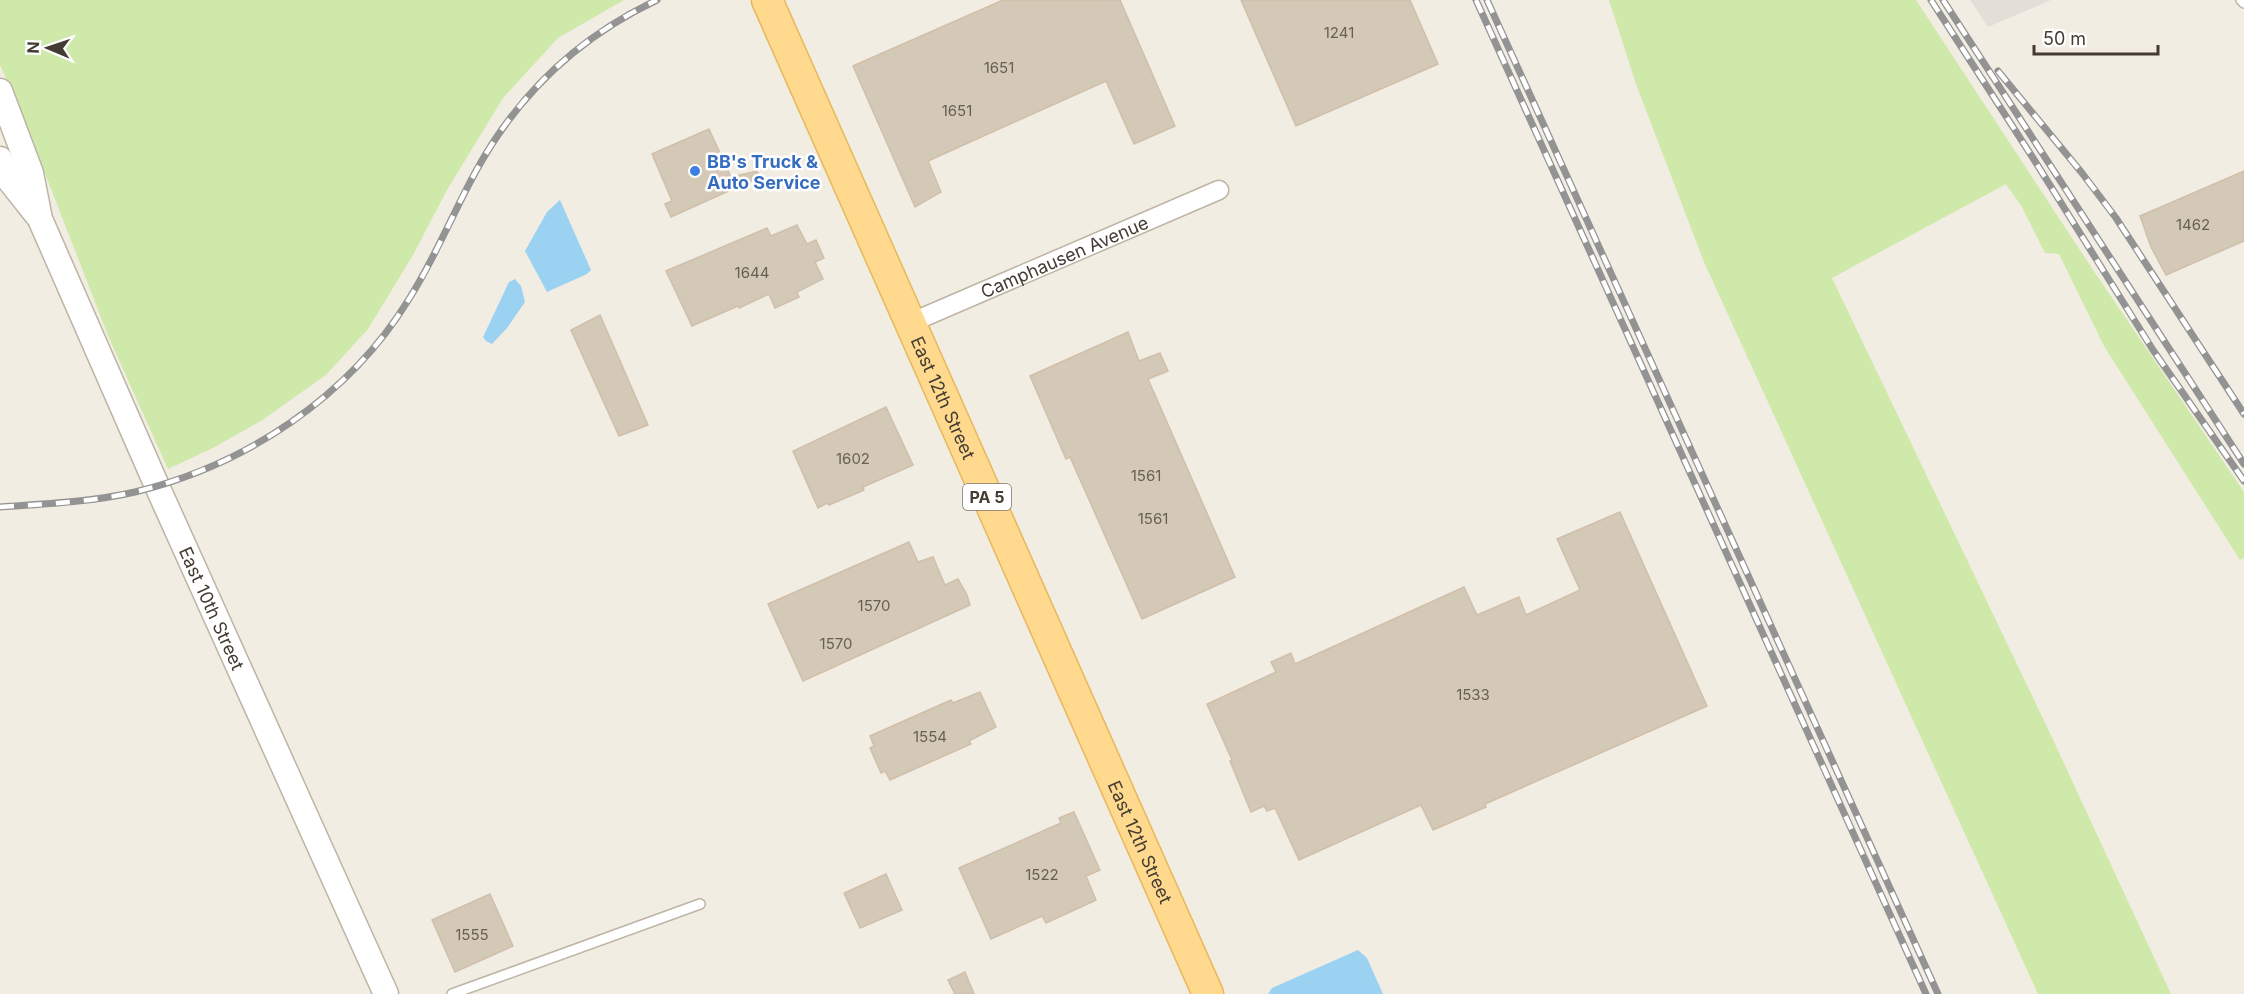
<svg xmlns="http://www.w3.org/2000/svg" width="2244" height="994" viewBox="0 0 2244 994" font-family="Inter,sans-serif">
  <style>
    .industrial { fill: #e4ded8 }
    .green { fill: #cee9a9 }
    .water { fill: #9bd2f2 }
    .building { fill: #d4c8b7; stroke: #cfbfab; stroke-width: 1.5 }
    .lines { fill: none; stroke-linecap: round; stroke-linejoin: round }
    .service-casing { stroke: #beb4a5; stroke-width: 12 }
    .minor-casing { stroke: #beb4a5; stroke-width: 21 }
    .tertiary-casing { stroke: #beb4a5; stroke-width: 27 }
    .primary-casing { stroke: #e7b85b; stroke-width: 33 }
    .service { stroke: #fff; stroke-width: 9 }
    .minor { stroke: #fff; stroke-width: 18 }
    .tertiary { stroke: #fff; stroke-width: 24 }
    .primary { stroke: #ffda8e; stroke-width: 30 }
    .rail-casing { stroke: #939393; stroke-width: 7 }
    .rail { stroke: #fff; stroke-width: 4.5; stroke-dasharray: 14; stroke-linecap: butt }
    .shop-dot { fill: #3f7fe0; stroke: #fff; stroke-width: 2 }
    .labels { text-anchor: middle; dominant-baseline: central; stroke-width: 5; stroke-linejoin: round; paint-order: stroke }
    .number-label { font-size: 15px; fill: #685f54 }
    .shield { fill: #fff; stroke: #7c7670; stroke-width: 1.5 }
    .shield-label { font-size: 16px; font-weight: bold; fill: #443c33 }
    .shop-label { font-size: 18px; font-weight: bold; fill: #366cbe; stroke: #fff; text-anchor: start }
    .street-label { font-size: 18px; fill: #443c33; stroke: #fff }
  </style>
  <rect width="100%" height="100%" fill="#f2ede2"/>
  <!-- industrial -->
  <polygon class="industrial" points="1970,0 2051,0 1988,27"/>
  <!-- green -->
  <g class="green">
    <polygon points="0,0 624,0 558,38 503,98 447,190 413,255 368,329 326,375 261,421 211,449 168,469 109,338 25,122 0,65"/>
    <polygon points="1609,0 1916,0 2091,267 2244,492 2244,558 2240,560 2104,346 2059,254 2045,253 2022,207 2006,184 1832,278 2048,729 2171,994 2038,994 1704,262 1636,84"/>
  </g>
  <!-- water -->
  <g class="water">
    <polygon points="560,200 591,270 587,274 547,292 525,251 547,212"/>
    <polygon points="515,279 521,286 525,302 507,328 492,344 486,341 483,337 509,282"/>
    <polygon points="1358,950 1367,958 1383,994 1268,994 1272,988"/>
  </g>
  <!-- building -->
  <g class="building">
    <polygon points="1003,0 1120,0 1175,126 1134,144 1106,81 928,161 941,192 915,207 853,66"/>
    <polygon points="1241,0 1410,0 1438,64 1296,126"/>
    <polygon points="709,129 731,177 757,171 760,177 671,217 665,204 672,201 652,154"/>
    <polygon points="2244,171 2244,241 2166,275 2151,247 2140,216"/>
    <polygon points="797,225 807,244 816,240 824,258 815,262 823,279 797,292 799,297 775,308 769,294 739,308 738,306 692,326 666,271 767,228 771,236"/>
    <polygon points="600,315 648,425 619,436 571,330"/>
    <polygon points="1128,332 1139,361 1160,353 1168,371 1148,379 1235,577 1142,619 1070,457 1066,459 1030,376"/>
    <polygon points="886,407 913,465 863,487 864,490 829,505 827,503 818,508 793,451"/>
    <polygon points="1620,512 1707,706 1485,804 1486,807 1433,830 1421,805 1299,860 1275,808 1267,811 1264,806 1251,812 1230,761 1232,760 1207,704 1276,672 1271,662 1291,653 1295,664 1464,587 1477,615 1519,597 1526,615 1580,590 1557,539"/>
    <polygon points="909,542 918,562 933,557 945,585 958,579 967,595 970,605 803,681 768,604"/>
    <polygon points="980,692 996,727 969,741 971,744 890,780 885,771 881,773 870,748 874,746 870,736 951,700 953,703"/>
    <polygon points="1074,812 1100,870 1086,876 1096,900 1046,923 1042,916 991,939 959,868 1061,823 1059,818"/>
    <polygon points="886,874 902,910 860,928 844,893"/>
    <polygon points="490,894 513,946 455,972 432,920"/>
    <polygon points="965,972 974,994 955,994 948,980"/>
  </g>
  <g class="lines">
    <defs>
      <g id="service">
        <polyline points="2241,0 2244,3"/>
        <polyline points="452,994 700,904"/>
      </g>
      <g id="minor">
        <path id="s1" d="M910,323L1219,190"/>
      </g>
      <g id="tertiary">
        <path id="s2" d="M0,91L31,173L40,219L157,486L386,994"/>
        <polyline points="0,159 10,181 37,215"/>
      </g>
      <g id="primary">
        <path id="s3" d="M767,0L1208,994"/>
      </g>
    </defs>
    <!-- service casing -->
    <use href="#service" class="service-casing"/>
    <!-- minor casing -->
    <use href="#minor" class="minor-casing"/>
    <!-- tertiary casing -->
    <use href="#tertiary" class="tertiary-casing"/>
    <!-- primary casing -->
    <use href="#primary" class="primary-casing"/>
    <!-- service -->
    <use href="#service" class="service"/>
    <!-- minor -->
    <use href="#minor" class="minor"/>
    <!-- tertiary -->
    <use href="#tertiary" class="tertiary"/>
    <!-- primary -->
    <use href="#primary" class="primary"/>
    <defs>
      <g id="rail">
        <polyline points="1476,0 1926,994"/>
        <polyline points="1487,0 1938,994"/>
        <polyline points="1931,0 2033,158 2153,350 2244,481"/>
        <polyline points="1943,0 2244,464"/>
        <polyline points="1998,71 2082,173 2116,218 2244,414"/>
        <path d="M0,507C45,504 91,502 135,492C246,465 349,397 409,299C435,258 453,213 476,171C518,94 579,37 657,0"/>
      </g>
    </defs>
    <!-- rail casing -->
    <use href="#rail" class="rail-casing"/>
    <!-- rail -->
    <use href="#rail" class="rail"/>
  </g>
  <!-- markers -->
  <circle class="shop-dot" cx="695" cy="171" r="6"/>
  <g class="labels">
    <!-- number labels -->
    <g class="number-label">
      <text x="1339" y="32">1241</text>
      <text x="999" y="67">1651</text>
      <text x="957" y="110">1651</text>
      <text x="2193" y="224">1462</text>
      <text x="752" y="272">1644</text>
      <text x="853" y="458">1602</text>
      <text x="1146" y="475">1561</text>
      <text x="1153" y="518">1561</text>
      <text x="874" y="605">1570</text>
      <text x="836" y="643">1570</text>
      <text x="1473" y="694">1533</text>
      <text x="930" y="736">1554</text>
      <text x="1042" y="874">1522</text>
      <text x="472" y="934">1555</text>
    </g>
    <!-- shield labels -->
    <rect class="shield" x="963" y="484" width="48" height="26" rx="4.5"/>
    <g class="shield-label">
      <text x="987" y="497">PA 5</text>
    </g>
    <!-- shop labels -->
    <g class="shop-label">
      <text x="707" y="161">BB's Truck &amp;<tspan x="707" dy="21">Auto Service</tspan></text>
    </g>
    <!-- street labels -->
    <g class="street-label">
      <text stroke="none"><textPath href="#s1" startOffset="168">Camphausen Avenue</textPath></text>
      <text stroke="none"><textPath href="#s3" startOffset="435">East 12th Street</textPath></text>
      <text stroke="none"><textPath href="#s2" startOffset="560">East 10th Street</textPath></text>
      <text stroke="none"><textPath href="#s3" startOffset="921">East 12th Street</textPath></text>
    </g>
  </g>
  <!-- north arrow -->
  <g transform="translate(48 48) rotate(272)" stroke="#ffffff" stroke-width="4.5" paint-order="stroke">
  <path d="M0-4.5L10 22L0 15L-10 22Z" fill="#443c33"/>
  <text y="-9" font-size="16" font-weight="bold" text-anchor="middle" fill="#443c33">N</text>
  </g>
  <!-- scale -->
  <path d="M2034 45v9h124v-9" fill="none" stroke="#443c33" stroke-width="3"/>
  <text x="2043" y="45" font-size="18" fill="#443c33" stroke="#ffffff" stroke-width="4.5" paint-order="stroke">50 m</text>
</svg>
